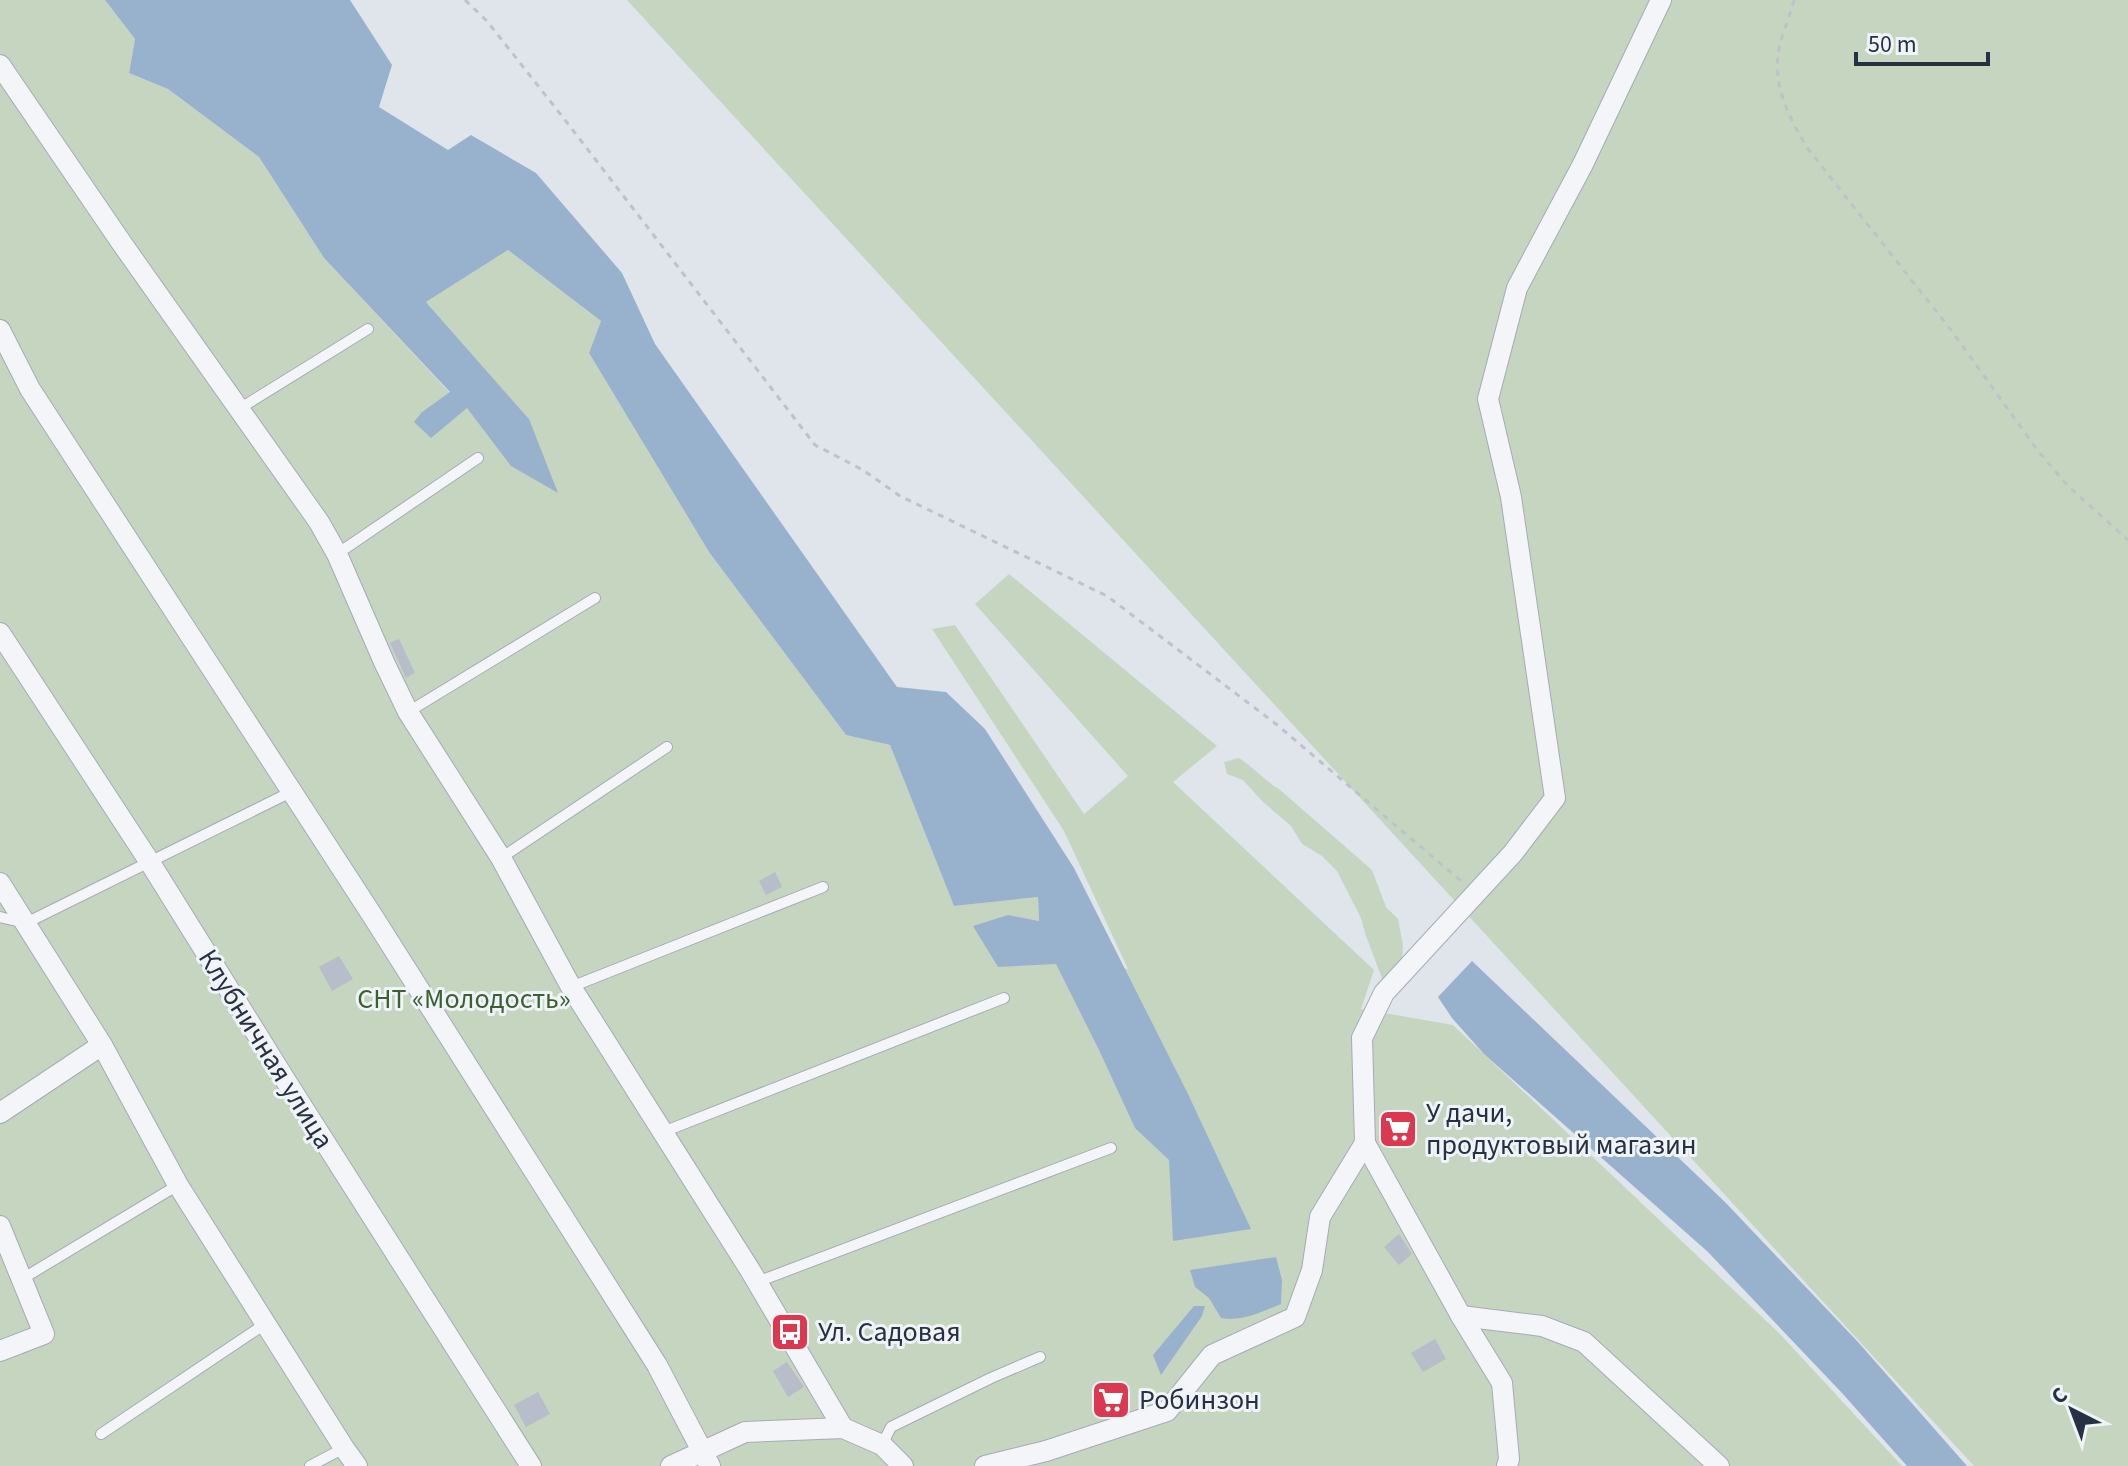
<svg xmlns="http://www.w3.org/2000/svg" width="2128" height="1466" viewBox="0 0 2128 1466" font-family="'Source Sans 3',sans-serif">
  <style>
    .green { fill: #c6d5c0 }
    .water { fill: #98b2ce }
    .building { fill: #b7bdc9 }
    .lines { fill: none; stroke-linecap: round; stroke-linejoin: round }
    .lane-casing { stroke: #a5abb6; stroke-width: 12 }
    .street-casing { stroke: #a5abb6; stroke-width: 22 }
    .path { stroke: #bfc2c9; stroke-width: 3; stroke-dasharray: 6 6; stroke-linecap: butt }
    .lane { stroke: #f4f5f8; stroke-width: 10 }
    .street { stroke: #f4f5f8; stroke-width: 20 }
    .labels { text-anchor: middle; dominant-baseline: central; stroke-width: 6; stroke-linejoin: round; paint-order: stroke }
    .park-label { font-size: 28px; fill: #3b6133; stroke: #f0f3f8 }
    .street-label { font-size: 28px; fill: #273144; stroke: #f0f3f8 }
    .poi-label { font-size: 28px; fill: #273144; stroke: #f0f3f8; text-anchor: start }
  </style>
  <rect width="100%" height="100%" fill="#e0e4eb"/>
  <!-- green -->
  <g class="green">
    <polygon points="0,0 105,0 135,39 129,73 168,89 259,157 324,258 450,393 422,412 467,407 529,419 426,302 508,250 601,321 589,353 709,552 846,735 890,745 954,906 1038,897 1039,921 1008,916 1055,964 1091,963 1128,969 1064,831 932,629 955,625 1084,814 1128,776 975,604 1009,574 1217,746 1173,782 1374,970 1361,1009 1453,1025 1779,1333 1902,1466 0,1466"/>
    <polygon points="627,0 2128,0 2128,1466 1974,1466"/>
    <path d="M1239,758C1254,768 1264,780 1279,789L1372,870L1386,907L1398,919L1403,946L1402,960L1383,981L1366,936L1361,918L1337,871L1322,856L1302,844L1291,826L1262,801L1243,780L1227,774L1224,762Z"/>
  </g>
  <!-- water -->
  <g class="water">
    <polygon points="105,0 350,0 392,65 379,107 448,150 471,135 536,173 622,273 655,344 897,687 946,692 985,729 1074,868 1188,1094 1251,1229 1173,1241 1169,1160 1135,1128 1099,1050 1056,964 998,967 973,926 1008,915 1039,921 1038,897 954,906 890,745 846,735 709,552 589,353 601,321 508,250 426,302 529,419 558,493 511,466 467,408 431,438 414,422 422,412 450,392 324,258 259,157 168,89 129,73 135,39"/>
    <polygon points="1472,961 1725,1202 1858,1342 1967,1466 1907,1466 1842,1393 1708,1252 1484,1054 1452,1018 1438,997"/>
    <path d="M1276,1257L1282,1280L1281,1304C1262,1312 1241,1322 1221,1318L1209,1298L1195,1287L1190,1270Z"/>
    <polygon points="1194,1306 1205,1306 1202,1316 1161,1375 1153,1355"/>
  </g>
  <!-- building -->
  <g class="building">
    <polygon points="399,639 415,673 406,678 390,643"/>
    <polygon points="775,872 782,887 766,895 759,881"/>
    <polygon points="339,956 353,979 332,991 319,967"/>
    <polygon points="1403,1114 1412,1137 1392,1144 1383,1121"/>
    <polygon points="1399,1234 1412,1254 1399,1265 1384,1247"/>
    <polygon points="1435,1339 1446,1359 1423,1372 1411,1353"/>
    <polygon points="787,1362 804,1387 788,1397 773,1371"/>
    <polygon points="1124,1387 1129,1402 1098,1411 1094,1397"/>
    <polygon points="538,1392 550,1414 526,1427 514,1405"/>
  </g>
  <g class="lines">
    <defs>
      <g id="lane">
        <polyline points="239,409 368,329"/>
        <polyline points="337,554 478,458"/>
        <polyline points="408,712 595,598"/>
        <polyline points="501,858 667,747"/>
        <polyline points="0,917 26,923 291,792"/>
        <polyline points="571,987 823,887"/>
        <polyline points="663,1132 1004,998"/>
        <polyline points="22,1279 178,1185"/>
        <polyline points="757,1282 1111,1148"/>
        <polyline points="101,1434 265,1324"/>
        <polyline points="882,1445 891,1427 991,1378 1040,1357"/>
        <polyline points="310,1466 344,1448"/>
      </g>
      <g id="street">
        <polyline points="0,65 123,245 319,522 337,554 384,662 408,712 501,858 571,987 750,1270 843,1428"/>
        <polyline points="0,330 30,389 372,915 657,1365 710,1466"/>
        <polyline points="0,633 149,861 286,1081 531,1466"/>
        <polyline points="0,883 102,1045 178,1185 344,1448 357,1466"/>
        <polyline points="0,1113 102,1045"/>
        <polyline points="0,1226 44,1334 0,1351"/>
        <polyline points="1461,1316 1542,1326 1584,1342 1719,1466"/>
        <polyline points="671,1466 745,1432 843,1428 882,1445 903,1466"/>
        <polyline points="985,1466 1046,1451 1167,1411 1212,1355 1295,1317 1312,1270 1320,1217 1365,1143"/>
        <polyline points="1507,1466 1509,1459 1502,1383 1461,1316 1365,1143 1362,1038 1384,993 1513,853 1555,798 1511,497 1488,399 1517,288 1583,164 1661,0"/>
      </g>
    </defs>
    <!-- lane casing -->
    <use href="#lane" class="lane-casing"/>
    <!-- street casing -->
    <use href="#street" class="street-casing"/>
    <!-- path -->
    <g class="path">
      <polyline points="465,0 487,21 565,120 815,445 863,470 900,496 1107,596 1276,724 1461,881"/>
      <path d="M1794,0C1790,16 1783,32 1779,48C1772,85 1789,118 1808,149L1951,330L2038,451L2068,486L2128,540"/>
    </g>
    <!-- lane -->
    <use href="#lane" class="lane"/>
    <!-- street -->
    <use href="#street" class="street"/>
  </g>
  <!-- icons -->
  <defs>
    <symbol id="supermarket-square" viewBox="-11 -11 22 22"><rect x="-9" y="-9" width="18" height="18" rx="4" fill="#dc3951" stroke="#f0f3f8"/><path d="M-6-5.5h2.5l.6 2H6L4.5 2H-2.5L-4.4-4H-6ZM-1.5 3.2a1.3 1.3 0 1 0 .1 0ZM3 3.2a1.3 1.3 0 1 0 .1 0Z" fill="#fff"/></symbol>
    <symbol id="bus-square" viewBox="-11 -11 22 22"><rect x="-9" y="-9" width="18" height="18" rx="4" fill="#dc3951" stroke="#f0f3f8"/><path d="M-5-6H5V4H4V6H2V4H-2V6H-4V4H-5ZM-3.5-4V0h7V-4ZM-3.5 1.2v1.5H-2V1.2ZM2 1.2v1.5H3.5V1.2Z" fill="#fff"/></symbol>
  </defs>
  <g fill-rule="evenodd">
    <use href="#supermarket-square" x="1376" y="1107" width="44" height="44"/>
    <use href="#bus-square" x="768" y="1310" width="44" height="44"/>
    <use href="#supermarket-square" x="1089" y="1378" width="44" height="44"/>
  </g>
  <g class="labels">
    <!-- park labels -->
    <g class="park-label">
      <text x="464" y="999">СНТ «Молодость»</text>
    </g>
    <!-- street labels -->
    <g class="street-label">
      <text transform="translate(266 1049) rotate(58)">Клубничная улица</text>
    </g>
    <!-- poi labels -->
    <g class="poi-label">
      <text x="1426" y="1113">У дачи,<tspan x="1426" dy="32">продуктовый магазин</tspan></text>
      <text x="818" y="1332">Ул. Садовая</text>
      <text x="1139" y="1400">Робинзон</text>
    </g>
  </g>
  <!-- north arrow -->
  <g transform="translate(2072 1410) rotate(318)" stroke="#f0f3f8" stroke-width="6" paint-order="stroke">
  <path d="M0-6L14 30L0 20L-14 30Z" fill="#273144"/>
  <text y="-12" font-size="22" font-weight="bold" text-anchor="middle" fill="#273144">С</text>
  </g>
  <!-- scale -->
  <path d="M1856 52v12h132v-12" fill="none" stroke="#273144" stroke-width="4"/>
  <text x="1868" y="52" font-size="24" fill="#273144" stroke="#f0f3f8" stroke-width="6" paint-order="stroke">50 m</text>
</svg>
